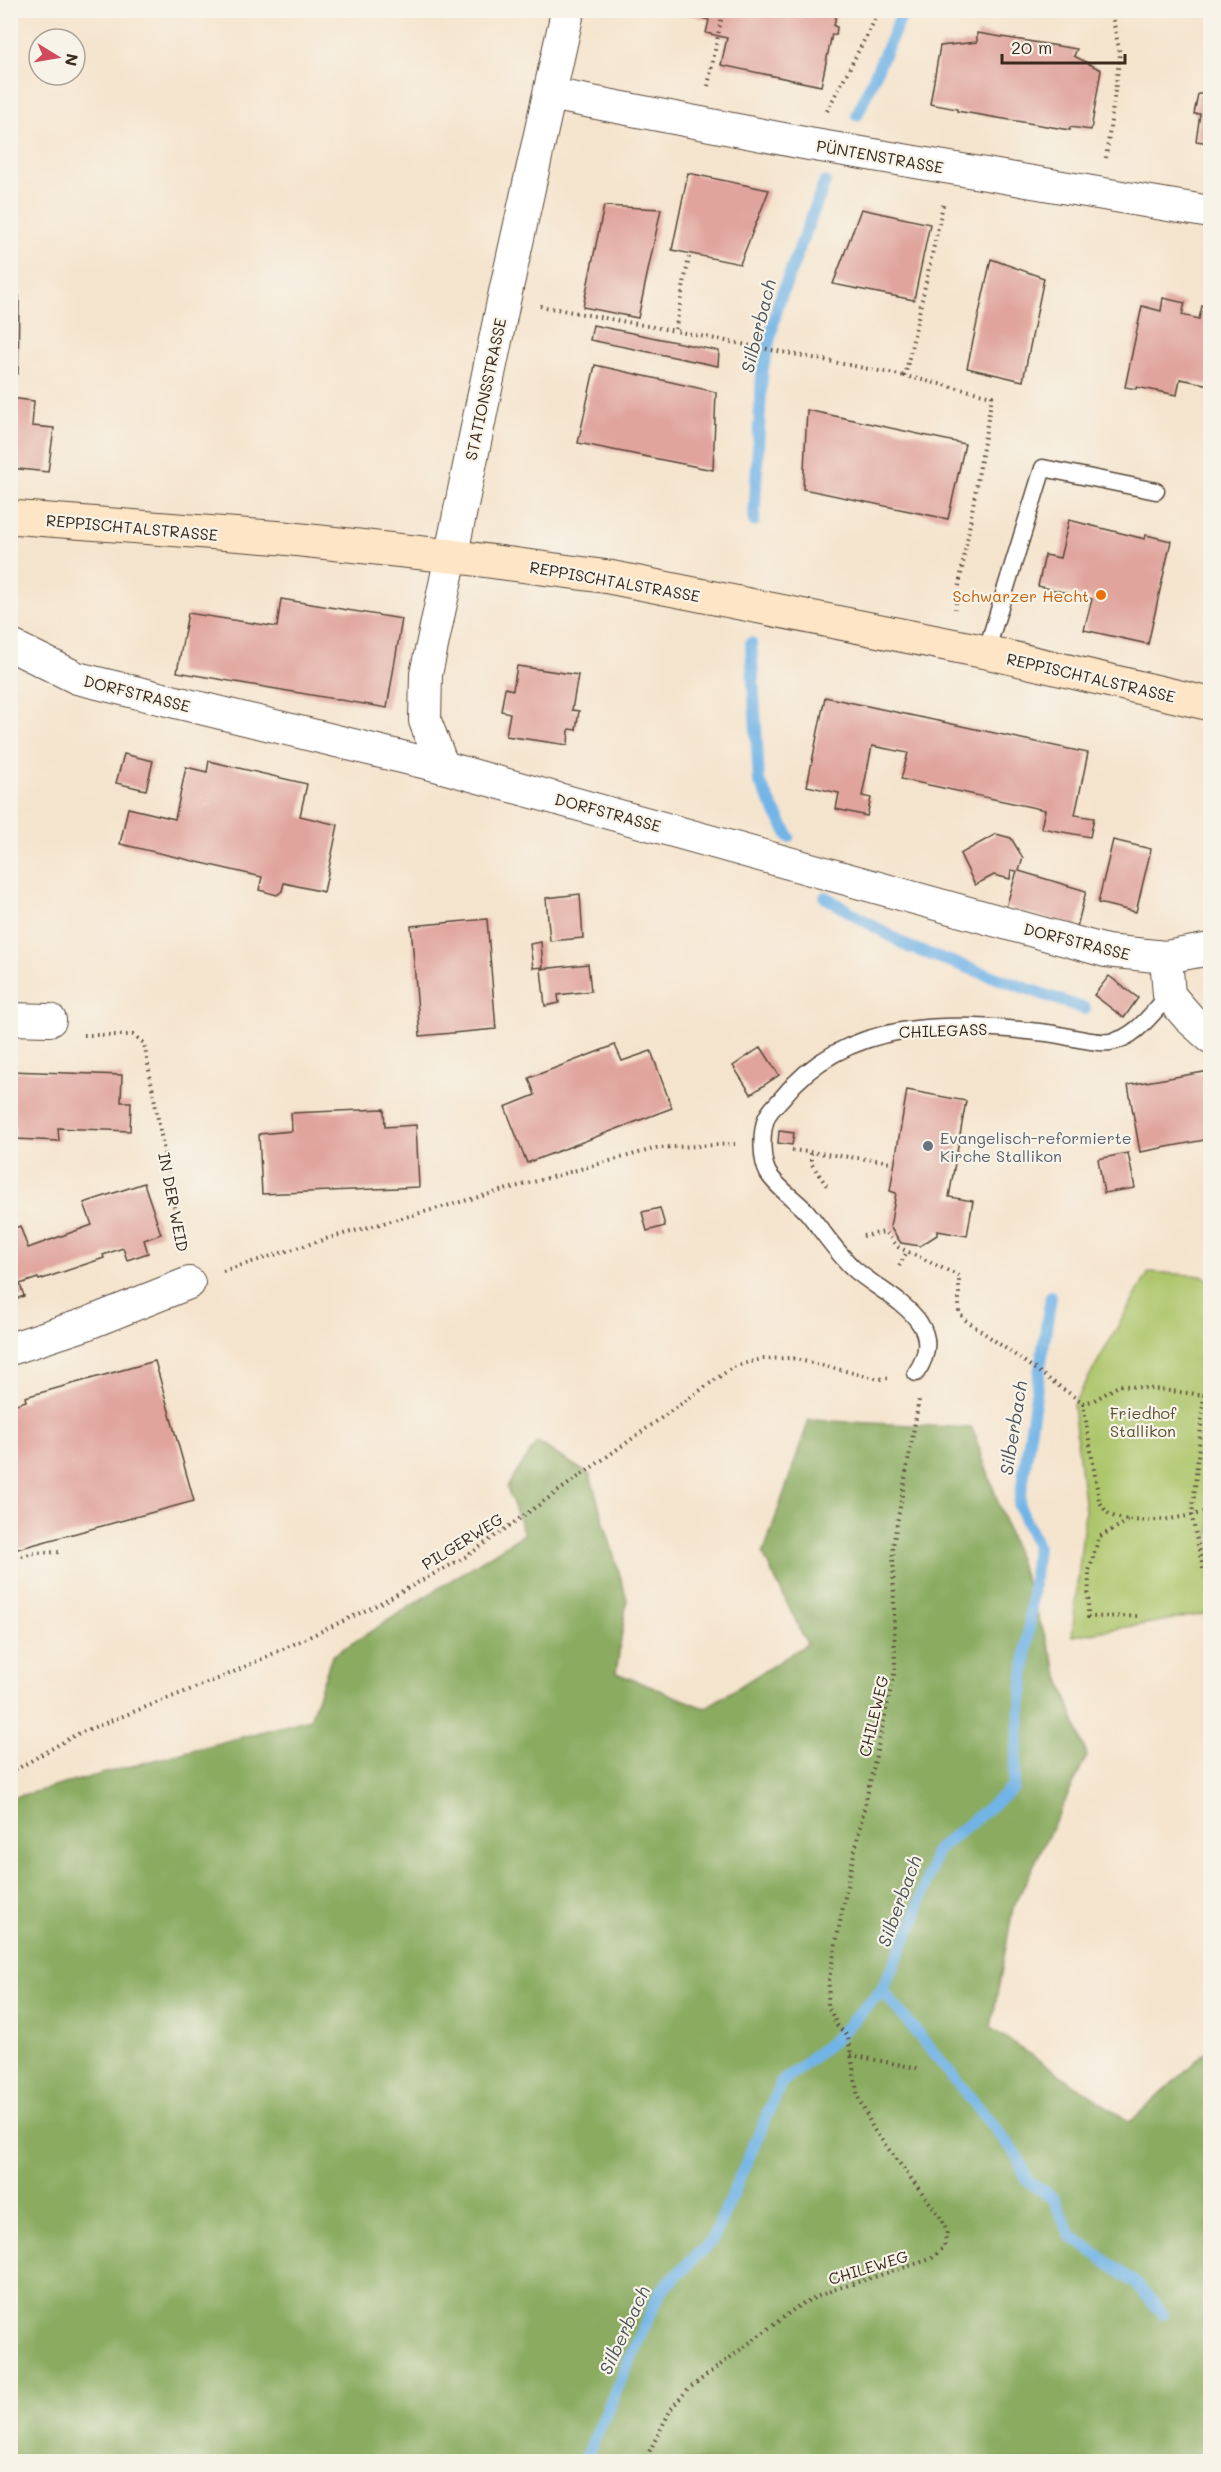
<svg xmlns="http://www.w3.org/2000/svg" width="1221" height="2472" viewBox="0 0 1221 2472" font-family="Mali,sans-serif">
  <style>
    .green { fill: #adc66c; stroke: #747845; stroke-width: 1.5 }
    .forest { fill: #8aab60; stroke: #626a3f; stroke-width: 1.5 }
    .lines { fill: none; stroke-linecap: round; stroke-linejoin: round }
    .stream { stroke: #71b4e7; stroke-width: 12 }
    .building { fill: #e0a49c }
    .service-casing { stroke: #574638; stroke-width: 19 }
    .minor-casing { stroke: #574638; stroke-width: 34 }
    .tertiary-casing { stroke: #574638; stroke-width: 35 }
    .secondary-casing { stroke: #574638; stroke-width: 35 }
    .path { stroke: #574638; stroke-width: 4; stroke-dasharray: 1.5 4.5; stroke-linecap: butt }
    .service { stroke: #fff; stroke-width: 16 }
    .minor { stroke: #fff; stroke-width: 32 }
    .tertiary { stroke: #fff; stroke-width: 33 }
    .secondary { stroke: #fde5c5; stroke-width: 33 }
    .food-dot { fill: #e8710a; stroke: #f7f3e8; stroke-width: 2 }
    .worship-dot { fill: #6b7280; stroke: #f7f3e8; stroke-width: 2 }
    .labels { text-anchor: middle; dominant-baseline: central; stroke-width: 4.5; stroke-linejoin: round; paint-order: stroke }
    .street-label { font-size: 16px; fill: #3b2a1e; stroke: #f7f3e8 }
    .food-label { font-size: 16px; fill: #c56008; stroke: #f7f3e8; text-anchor: end }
    .worship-label { font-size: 16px; fill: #5b616d; stroke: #f7f3e8; text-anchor: start }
    .park-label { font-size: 16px; fill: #585132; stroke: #f7f3e8 }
    .water-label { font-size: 18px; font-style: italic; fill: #4b535a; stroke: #f7f3e8 }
  </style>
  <rect width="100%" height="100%" fill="#f7f3e8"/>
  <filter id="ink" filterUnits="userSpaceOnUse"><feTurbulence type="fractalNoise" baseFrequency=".0167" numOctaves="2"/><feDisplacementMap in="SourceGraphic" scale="12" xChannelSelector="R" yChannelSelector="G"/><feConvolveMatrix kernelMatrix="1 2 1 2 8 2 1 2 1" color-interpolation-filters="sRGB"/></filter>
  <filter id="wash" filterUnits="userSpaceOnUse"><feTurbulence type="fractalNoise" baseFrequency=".008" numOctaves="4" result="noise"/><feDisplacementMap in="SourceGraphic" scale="24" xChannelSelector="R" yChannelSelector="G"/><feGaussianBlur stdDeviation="1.35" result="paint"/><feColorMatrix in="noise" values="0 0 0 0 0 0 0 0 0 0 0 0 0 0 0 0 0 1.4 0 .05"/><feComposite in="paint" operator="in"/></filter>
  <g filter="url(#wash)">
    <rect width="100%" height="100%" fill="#f5e4cd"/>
    <!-- green -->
    <polygon class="green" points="1149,1272 1203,1276 1210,1281 1210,1613 1072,1636 1085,1511 1073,1405"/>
    <!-- forest -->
    <polygon class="forest" points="809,1420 972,1428 1087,1756 1013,1908 991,2028 1130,2122 1210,2048 1210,2461 11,2461 11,1798 310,1719 332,1656 524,1534 507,1487 537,1442 590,1475 627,1599 616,1673 705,1708 807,1644 763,1554"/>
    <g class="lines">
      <!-- stream -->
      <g class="stream">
        <polyline points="857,115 904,10"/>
        <polyline points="754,521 762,372 778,304 825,182"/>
        <polyline points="751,643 759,781 789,837"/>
        <polyline points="825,897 909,947 1085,1009"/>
        <polyline points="882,1990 1017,2155 1027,2180 1054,2199 1070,2235 1137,2284 1163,2314"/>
        <polyline points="584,2462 660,2292 713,2239 781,2083 835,2039 882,1990 914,1921 937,1850 1013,1788 1037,1546 1019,1506 1051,1296"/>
      </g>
    </g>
    <g id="blocks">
      <!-- building -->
      <g class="building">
        <polygon points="671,10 774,10 802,17 803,10 837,10 834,26 837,27 836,35 832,34 821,86 721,65 727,38 706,33 709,20"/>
        <polygon points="977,33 1077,49 1074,56 1101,70 1091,130 1070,127 1070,130 957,111 957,109 930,104 940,46 977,42"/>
        <polygon points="1206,68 1210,69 1210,143 1196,141 1200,114 1194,114 1198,94 1202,94"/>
        <polygon points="688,173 769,190 740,264 672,250"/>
        <polygon points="604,206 661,209 638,318 583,307"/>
        <polygon points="861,209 930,224 914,300 833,284"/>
        <polygon points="991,259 1044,278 1023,381 967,368"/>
        <polygon points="10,296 19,296 18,374 10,374"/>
        <polygon points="1163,298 1185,303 1182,315 1199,319 1202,306 1210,308 1210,385 1180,379 1177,395 1137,387 1136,389 1125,387 1142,306 1161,311"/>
        <polygon points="593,325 719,351 718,366 590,340"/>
        <polygon points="595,365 716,392 713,470 578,443"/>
        <polygon points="10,398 34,401 32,426 54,428 48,472 10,468"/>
        <polygon points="807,410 965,444 948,519 803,489"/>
        <polygon points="1069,520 1145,539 1146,535 1171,541 1148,644 1084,630 1092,599 1038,586 1045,555 1060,558"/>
        <polygon points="281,599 402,619 387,708 177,672 188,613 277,627"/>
        <polygon points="517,666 578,675 572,710 579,711 576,730 569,729 568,745 506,736 510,713 501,711 505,688 513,690"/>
        <polygon points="825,697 1088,753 1075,815 1094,818 1090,837 1041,828 1045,810 901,779 908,753 872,746 862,796 871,798 867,816 836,809 839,793 807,786"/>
        <polygon points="124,754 153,761 146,790 116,783"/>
        <polygon points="209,761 307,784 300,816 338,825 324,892 284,883 282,891 277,895 259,890 262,877 120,844 128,808 175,819 186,767 207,772"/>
        <polygon points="996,834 1011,838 1023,858 1019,871 1086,891 1077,927 1006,907 1017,871 1011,870 1010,879 994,875 975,885 960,854"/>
        <polygon points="1113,840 1151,849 1136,912 1098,903"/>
        <polygon points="580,894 583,938 550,941 546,898"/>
        <polygon points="487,919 496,1029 420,1036 411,926"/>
        <polygon points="541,942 543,967 533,968 530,944"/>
        <polygon points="588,964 591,991 558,995 559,1003 545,1006 541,969"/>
        <polygon points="1109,976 1138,998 1124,1018 1094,995"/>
        <polygon points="615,1045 622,1061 651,1051 672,1108 527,1163 505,1107 535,1095 529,1078"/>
        <polygon points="761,1047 779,1075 751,1094 733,1066"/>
        <polygon points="10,1071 122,1075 121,1102 131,1102 130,1131 58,1128 59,1141 15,1139 15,1127 10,1127"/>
        <polygon points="1210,1071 1210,1139 1140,1152 1128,1085"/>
        <polygon points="907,1090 966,1101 949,1197 973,1201 967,1236 937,1231 937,1235 920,1246 901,1243 890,1227 896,1193 890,1191"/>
        <polygon points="384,1109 385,1127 416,1125 419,1187 262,1194 259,1134 292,1131 291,1113"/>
        <polygon points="779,1131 794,1133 792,1145 778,1143"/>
        <polygon points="1128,1153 1135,1188 1104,1193 1098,1159"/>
        <polygon points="144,1183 161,1234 144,1240 148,1253 127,1260 123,1248 103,1255 104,1258 39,1280 38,1278 20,1284 24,1296 10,1301 10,1230 20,1226 28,1248 92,1225 84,1203"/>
        <polygon points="660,1208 665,1226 647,1231 642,1212"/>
        <polygon points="155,1361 194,1501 10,1551 10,1406 26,1401 25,1397"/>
      </g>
    </g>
  </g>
  <g filter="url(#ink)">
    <use href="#blocks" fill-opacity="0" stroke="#574638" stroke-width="1.5"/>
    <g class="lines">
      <defs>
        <g id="service">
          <polyline points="986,652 1043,468 1156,491"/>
          <path d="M916,1373C952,1320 885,1297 853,1268C836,1252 822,1230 807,1212C795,1199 777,1188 768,1173C761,1160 761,1133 766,1119C768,1112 777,1104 782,1098C847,1016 953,1022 1047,1033C1064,1035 1094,1044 1110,1042C1135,1039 1153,1012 1169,995"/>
        </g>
        <g id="minor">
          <polyline points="550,94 809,144 1210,212"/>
          <polyline points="10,645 77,678 443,767 1106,951 1166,957 1210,949"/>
          <polyline points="443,767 425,721 426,674 451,556"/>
          <polyline points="1166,957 1169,995 1189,1018 1210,1037"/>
          <polyline points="10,1019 50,1020"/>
          <polyline points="10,1349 86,1324 189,1283"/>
        </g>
        <polyline id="tertiary" points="451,556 504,299 568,10"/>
        <polyline id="secondary" points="10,517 283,538 451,556 609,577 986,652 1210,704"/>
      </defs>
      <!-- service casing -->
      <use href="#service" class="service-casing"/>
      <!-- minor casing -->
      <use href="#minor" class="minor-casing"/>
      <!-- tertiary casing -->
      <use href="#tertiary" class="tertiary-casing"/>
      <!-- secondary casing -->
      <use href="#secondary" class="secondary-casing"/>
      <!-- path -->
      <g class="path">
        <polyline points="708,86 723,10"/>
        <polyline points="827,111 880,10"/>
        <polyline points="1106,158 1120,54 1111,10"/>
        <polyline points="943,205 905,376 992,396 955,609"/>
        <polyline points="689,257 675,331 905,376"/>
        <polyline points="540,306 675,331"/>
        <polyline points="84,1035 133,1035 144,1043 182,1249"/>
        <polyline points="792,1150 891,1162"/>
        <polyline points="811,1153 811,1163 829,1189"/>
        <polyline points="863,1236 885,1232 898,1247 959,1276 959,1312 964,1319 1083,1403 1093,1401 1120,1385 1204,1395 1210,1385"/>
        <polyline points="899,1266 907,1252"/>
        <polyline points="223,1271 329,1238 657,1148 735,1144"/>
        <polyline points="1204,1395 1192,1517 1204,1573"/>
        <path d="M1083,1403L1099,1500C1101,1504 1104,1509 1107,1512C1123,1528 1190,1518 1210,1510"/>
        <polyline points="1128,1521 1099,1537 1089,1571 1088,1617 1141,1616"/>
        <polyline points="10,1559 33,1553 61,1552"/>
        <polyline points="10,1773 77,1734 225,1676 371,1608 467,1556 733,1367 761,1359 791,1358 879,1379 889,1378"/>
        <polyline points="851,2055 917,2068"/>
        <polyline points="644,2462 671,2409 687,2390 801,2304 833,2290 931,2259 944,2247 947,2231 939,2215 874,2130 858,2097 848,2037 837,2025 828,2006 829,1979 848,1881 895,1670 893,1546 919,1400"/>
      </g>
      <!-- service -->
      <use href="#service" class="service"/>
      <!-- minor -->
      <use href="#minor" class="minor"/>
      <!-- tertiary -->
      <use href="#tertiary" class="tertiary"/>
      <!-- secondary -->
      <use href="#secondary" class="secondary"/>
    </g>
  </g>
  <!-- markers -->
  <circle class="food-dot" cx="1101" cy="595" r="6"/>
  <circle class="worship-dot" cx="928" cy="1146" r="6"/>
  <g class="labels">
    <!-- street labels -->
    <g class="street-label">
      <text transform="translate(880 156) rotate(10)">PÜNTENSTRASSE</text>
      <text transform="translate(485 389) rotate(-78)">STATIONSSTRASSE</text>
      <text transform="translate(132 527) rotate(5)">REPPISCHTALSTRASSE</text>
      <text transform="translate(615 581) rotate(10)">REPPISCHTALSTRASSE</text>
      <text transform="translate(1091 677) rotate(13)">REPPISCHTALSTRASSE</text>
      <text transform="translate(137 693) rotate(14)">DORFSTRASSE</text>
      <text transform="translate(608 812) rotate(15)">DORFSTRASSE</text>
      <text transform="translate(1077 941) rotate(14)">DORFSTRASSE</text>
      <text transform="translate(943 1030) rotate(-2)">CHILEGASS</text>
      <text transform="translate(174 1202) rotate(79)">IN DER WEID</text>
      <text transform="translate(462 1541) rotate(-32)">PILGERWEG</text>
      <text transform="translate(873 1716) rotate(-77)">CHILEWEG</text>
      <text transform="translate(868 2267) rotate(-17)">CHILEWEG</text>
    </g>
    <!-- food labels -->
    <g class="food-label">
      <text x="1089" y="595">Schwarzer Hecht</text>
    </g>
    <!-- worship labels -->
    <g class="worship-label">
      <text x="940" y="1137">Evangelisch-reformierte<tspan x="940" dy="18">Kirche Stallikon</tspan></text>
    </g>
    <!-- park labels -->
    <g class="park-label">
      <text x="1143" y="1412">Friedhof<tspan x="1143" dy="18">Stallikon</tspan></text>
    </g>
    <!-- water labels -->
    <g class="water-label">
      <text transform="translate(758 326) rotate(-76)">Silberbach</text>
      <text transform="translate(1013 1428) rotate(-81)">Silberbach</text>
      <text transform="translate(899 1901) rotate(-70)">Silberbach</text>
      <text transform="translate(624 2330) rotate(-65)">Silberbach</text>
    </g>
  </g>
  <!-- margin -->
  <rect width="1221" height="2472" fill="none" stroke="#f7f3e8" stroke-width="36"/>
  <!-- north arrow -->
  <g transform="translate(57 57) rotate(101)"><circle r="28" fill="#f7f3e8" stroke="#aca397" stroke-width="1.5"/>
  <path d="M0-4.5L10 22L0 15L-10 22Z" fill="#d1495b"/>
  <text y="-9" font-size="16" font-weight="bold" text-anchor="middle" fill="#3b2a1e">N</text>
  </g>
  <!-- scale -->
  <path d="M1002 54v9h123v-9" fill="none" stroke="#3b2a1e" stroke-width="3"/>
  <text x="1011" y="54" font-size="18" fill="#3b2a1e" stroke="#f7f3e8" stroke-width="4.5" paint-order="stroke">20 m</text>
</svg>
